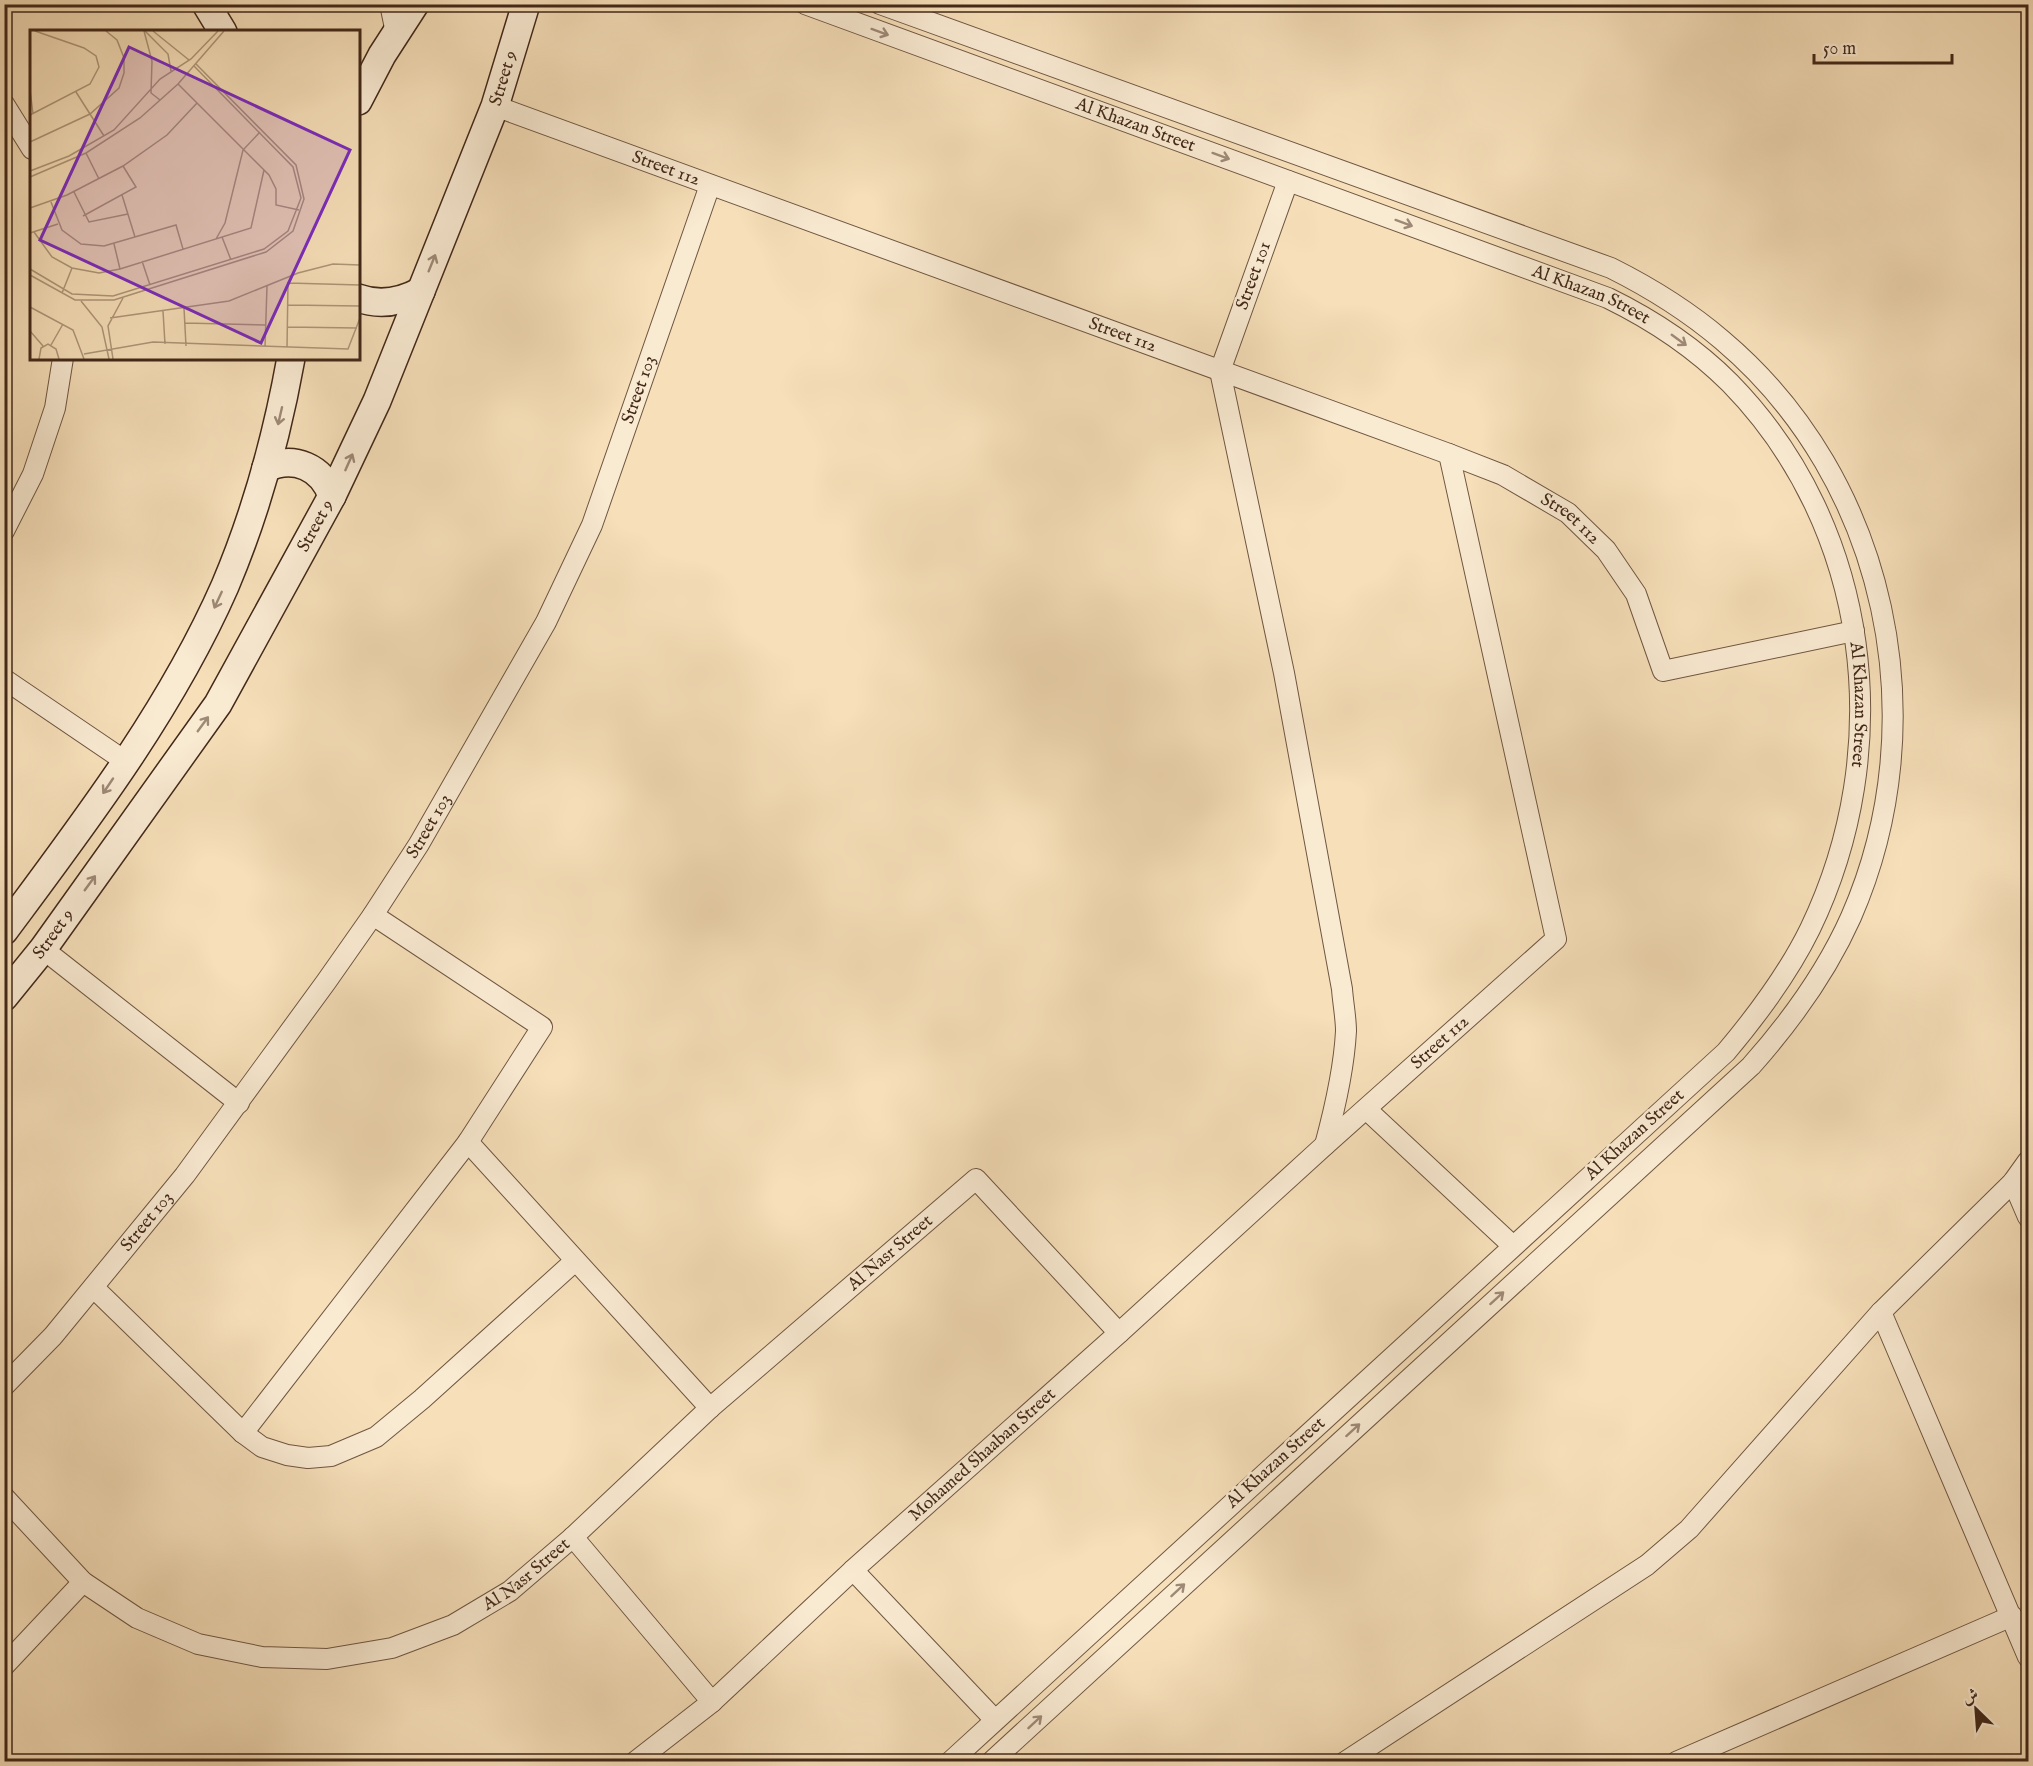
<svg xmlns="http://www.w3.org/2000/svg" width="2033" height="1766" viewBox="0 0 2033 1766" font-family="'IM FELL English',Amiri,serif">
  <style>
    .lines { fill: none; stroke-linecap: round; stroke-linejoin: round }
    .street-casing { stroke: #6f5641; stroke-width: 22 }
    .secondary-casing { stroke: #422819; stroke-width: 30 }
    .street { stroke: #f9ead2; stroke-width: 20 }
    .secondary { stroke: #f9ead2; stroke-width: 27 }
    .oneway { stroke: #9e8976 }
    .labels { text-anchor: middle; dominant-baseline: central; stroke-width: 5; stroke-linejoin: round; paint-order: stroke }
    .street-label { font-size: 18px; fill: #422819; stroke: #f9ead2 }
    .inset-road { fill: none; stroke: #ae9679; stroke-width: 1.5 }
    .view { fill: #7b2cbf; fill-opacity: 0.15; stroke: #7b2cbf; stroke-width: 3 }
    .inset-edge { fill: none; stroke: #422819; stroke-width: 3 }
  </style>
  <rect width="100%" height="100%" fill="#f6dfb9"/>
  <filter id="stains"><feTurbulence type="fractalNoise" baseFrequency=".00333" numOctaves="4"/><feColorMatrix values="0 0 0 0 .2 0 0 0 0 .09 0 0 0 0 .02 0 0 0 .5 -.17"/></filter>
  <radialGradient id="worn" r=".72"><stop offset=".6" stop-color="#630" stop-opacity="0"/><stop offset="1" stop-color="#630" stop-opacity=".3"/></radialGradient>
  <g class="lines">
    <defs>
      <g id="street">
        <polyline points="390,4 396,33"/>
        <path id="s1" d="M805,4L1608,298C1653,320 1694,347 1730,383C1871,527 1897,749 1810,929C1788,974 1758,1014 1726,1052L950,1762"/>
        <path d="M880,4L1611,268C1651,288 1688,311 1722,340C1888,480 1937,721 1851,917C1826,973 1791,1021 1751,1066L991,1762"/>
        <polyline points="4,104 32,149"/>
        <path id="s2" d="M495,106L1449,454L1503,475L1568,513L1606,550L1636,594L1663,671L1854,631"/>
        <path d="M1288,181L1220,371L1284,673L1342,989C1343,1003 1346,1018 1346,1031C1344,1070 1335,1108 1325,1145"/>
        <polyline points="4,531 33,474 55,408 63,358"/>
        <polyline points="4,679 125,761"/>
        <polyline points="43,949 239,1103"/>
        <polyline points="1366,1109 1513,1246"/>
        <polyline points="468,1142 710,1408"/>
        <polyline points="2013,1182 2028,1217"/>
        <polyline points="94,1288 243,1433 262,1447 287,1455 308,1458 331,1456 376,1437 422,1399 575,1261"/>
        <polyline points="1881,1312 2028,1657"/>
        <path id="s3" d="M4,1386L53,1336L185,1175L326,982L373,915L419,844L546,622L592,525L710,185"/>
        <polyline points="243,1433 468,1142 542,1027 373,915"/>
        <path id="s4" d="M4,1497L83,1582L137,1618L198,1644L262,1657L327,1659L392,1648L453,1625L510,1591L573,1537L710,1408L976,1179L1119,1333"/>
        <polyline points="573,1537 712,1702"/>
        <polyline points="853,1570 995,1720"/>
        <polyline points="4,1666 83,1582"/>
        <path id="s5" d="M635,1762L712,1702L853,1570L1119,1333L1325,1145L1556,939L1449,454"/>
        <polyline points="1345,1762 1624,1580 1647,1565 1689,1529 1881,1312 2013,1182 2028,1161"/>
        <polyline points="1676,1762 2012,1616"/>
      </g>
      <g id="secondary">
        <polyline points="206,4 223,32"/>
        <polyline points="358,101 382,55 415,4"/>
        <path d="M358,298C380,306 401,302 421,291"/>
        <path d="M266,468C294,455 322,467 332,496"/>
        <path d="M4,931C85,822 170,711 225,586C256,513 277,436 291,358"/>
        <path id="s6" d="M4,997L43,949L218,704L332,496L377,401L495,106L526,4"/>
      </g>
    </defs>
    <!-- street casing -->
    <use href="#street" class="street-casing"/>
    <!-- secondary casing -->
    <use href="#secondary" class="secondary-casing"/>
    <!-- street -->
    <use href="#street" class="street"/>
    <!-- secondary -->
    <use href="#secondary" class="secondary"/>
  </g>
  <!-- one-way arrows -->
  <defs><path id="oneway-shaft" d="M-6 0H5M1.5-3L5.5 0L1.5 3" fill="none" stroke-width="1.6" stroke-linecap="round" stroke-linejoin="round" transform="scale(1.5)"/></defs>
  <g class="oneway">
    <use href="#oneway-shaft" transform="translate(880 32) rotate(20)"/>
    <use href="#oneway-shaft" transform="translate(1221 156) rotate(20)"/>
    <use href="#oneway-shaft" transform="translate(1404 223) rotate(20)"/>
    <use href="#oneway-shaft" transform="translate(432 263) rotate(-68)"/>
    <use href="#oneway-shaft" transform="translate(1679 340) rotate(36)"/>
    <use href="#oneway-shaft" transform="translate(280 416) rotate(103)"/>
    <use href="#oneway-shaft" transform="translate(349 462) rotate(-66)"/>
    <use href="#oneway-shaft" transform="translate(218 600) rotate(115)"/>
    <use href="#oneway-shaft" transform="translate(203 724) rotate(-54)"/>
    <use href="#oneway-shaft" transform="translate(108 786) rotate(124)"/>
    <use href="#oneway-shaft" transform="translate(90 883) rotate(-54)"/>
    <use href="#oneway-shaft" transform="translate(1497 1298) rotate(-42)"/>
    <use href="#oneway-shaft" transform="translate(1353 1430) rotate(-42)"/>
    <use href="#oneway-shaft" transform="translate(1178 1590) rotate(-43)"/>
    <use href="#oneway-shaft" transform="translate(1035 1722) rotate(-43)"/>
  </g>
  <g class="labels">
    <!-- street labels -->
    <g class="street-label">
      <text stroke="none"><textPath href="#s6" startOffset="1052">Street 9</textPath></text>
      <text stroke="none"><textPath href="#s1" startOffset="352">Al Khazan Street</textPath></text>
      <text stroke="none"><textPath href="#s2" startOffset="182">Street 112</textPath></text>
      <text transform="translate(1254 276) rotate(-70)">Street 101</text>
      <text stroke="none"><textPath href="#s1" startOffset="838">Al Khazan Street</textPath></text>
      <text stroke="none"><textPath href="#s2" startOffset="668">Street 112</textPath></text>
      <text stroke="none"><textPath href="#s3" startOffset="1190">Street 103</textPath></text>
      <text stroke="none"><textPath href="#s2" startOffset="1154">Street 112</textPath></text>
      <text stroke="none"><textPath href="#s6" startOffset="566">Street 9</textPath></text>
      <text stroke="none"><textPath href="#s1" startOffset="1360">Al Khazan Street</textPath></text>
      <text stroke="none"><textPath href="#s3" startOffset="704">Street 103</textPath></text>
      <text stroke="none"><textPath href="#s6" startOffset="80">Street 9</textPath></text>
      <text stroke="none"><textPath href="#s5" startOffset="1080">Street 112</textPath></text>
      <text transform="translate(1635 1135) rotate(-42)">Al Khazan Street</text>
      <text stroke="none"><textPath href="#s3" startOffset="218">Street 103</textPath></text>
      <text stroke="none"><textPath href="#s4" startOffset="1084">Al Nasr Street</textPath></text>
      <text stroke="none"><textPath href="#s5" startOffset="464">Mohamed Shaaban Street</textPath></text>
      <text transform="translate(1276 1463) rotate(-42)">Al Khazan Street</text>
      <text stroke="none"><textPath href="#s4" startOffset="598">Al Nasr Street</textPath></text>
    </g>
  </g>
  <!-- overview -->
  <g transform="translate(30 30)">
    <rect width="330" height="330" fill="#f6dfb9"/>
    <path class="inset-road" d="M114,1L122,31L121,63L130,70M115,1L138,24L141,41M123,1L159,30M148,54L239,145L246,159V175L269,180M0,60L3,84M46,62L74,106M0,85L60,54L69,37L66,26L54,18L5,1M0,112L60,84L89,58L94,43V28L87,10L76,1M56,123L69,149M0,141L39,126L84,100L130,49L161,29L188,1M0,147L56,123L110,88L148,54L194,1M44,162L59,192L98,184M92,165L105,207M21,172L32,200L51,214L74,216L146,195L153,219M0,178L37,165L93,136L137,105L167,73M53,186L106,157L93,136M4,202L22,227L42,238L69,243L90,239L221,198L234,140M0,203L28,194M192,207L201,230M186,209L195,193L213,120L230,102M84,214L90,239M112,231L120,255M0,239L42,264L83,266L234,219L258,201L271,168L263,137L164,36M0,245L45,270H84L236,222L263,201L274,169L266,135L166,34M258,253L330,255M32,263L42,238M51,271L72,297L79,329M258,275L330,276M0,277L43,300L54,329M154,278L156,316M133,281L135,314M80,288L199,271L268,243L303,234L330,235M155,293L236,295M257,297L327,298M0,301L13,316M21,315L33,294M235,317L237,256M257,318L258,252M54,324L123,312L318,319L330,288M9,329L11,318L18,314L26,319L29,329M83,329L78,296L93,268"/>
    <path class="view" d="M99,17L320,120L231,313L10,210Z"/>
    <rect width="330" height="330" class="inset-edge"/>
  </g>
  <!-- margin -->
  <rect width="2033" height="1766" fill="none" stroke="#f6dfb9" stroke-width="24"/>
  <rect x="6" y="6" width="2021" height="1754" fill="none" stroke="#422819" stroke-width="3"/>
  <rect x="12" y="12" width="2009" height="1742" fill="none" stroke="#422819" stroke-width="1.5"/>
  <!-- north arrow -->
  <g transform="translate(1976 1709) rotate(335)" stroke="#f9ead2" stroke-width="4.5" paint-order="stroke">
  <path d="M0-4.5L10 22L0 15L-10 22Z" fill="#422819"/>
  <text y="-9" font-size="16" font-weight="bold" text-anchor="middle" fill="#422819">ش</text>
  </g>
  <!-- scale -->
  <path d="M1814 54v9h138v-9" fill="none" stroke="#422819" stroke-width="3"/>
  <text x="1823" y="54" font-size="18" fill="#422819" stroke="#f9ead2" stroke-width="4.5" paint-order="stroke">50 m</text>
  <rect width="100%" height="100%" filter="url(#stains)"/>
  <rect width="100%" height="100%" fill="url(#worn)"/>
</svg>
